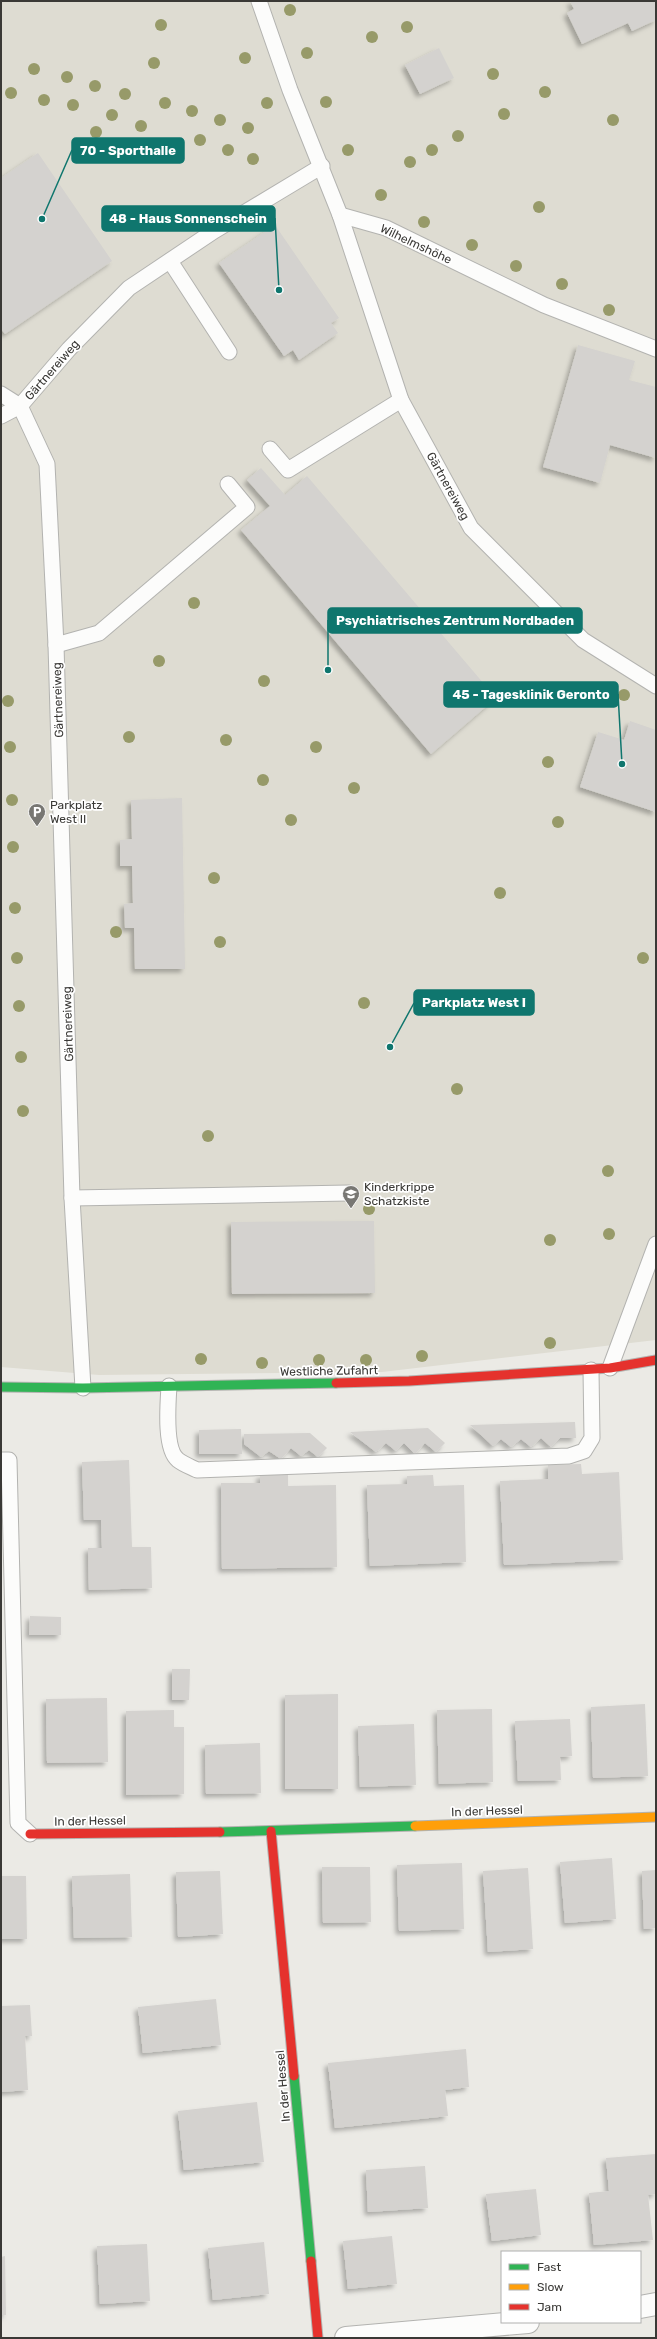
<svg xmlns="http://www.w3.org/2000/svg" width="657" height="2339" viewBox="0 0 657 2339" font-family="Rubik,sans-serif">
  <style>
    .built { fill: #dedcd2 }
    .building { fill: #d4d2cf; filter: url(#shadow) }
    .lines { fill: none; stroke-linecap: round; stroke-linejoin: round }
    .lane-casing { stroke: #b3b3b0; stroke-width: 17 }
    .street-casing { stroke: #b3b3b0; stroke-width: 24 }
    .fast-casing { stroke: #b3b3b0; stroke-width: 11 }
    .slow-casing { stroke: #b3b3b0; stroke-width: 11 }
    .jam-casing { stroke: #b3b3b0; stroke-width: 11 }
    .lane { stroke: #fcfcfb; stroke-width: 15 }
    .street { stroke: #fcfcfb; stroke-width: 22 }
    .fast { stroke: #30b455; stroke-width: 9 }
    .slow { stroke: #ff9f0a; stroke-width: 9 }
    .jam { stroke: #e5322d; stroke-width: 9 }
    .tree { fill: #979a69 }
    .labels { text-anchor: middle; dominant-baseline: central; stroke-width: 3.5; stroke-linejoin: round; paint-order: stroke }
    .street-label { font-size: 12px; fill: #3a3936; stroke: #fff }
    .poi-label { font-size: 12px; fill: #3a3936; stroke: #fff; text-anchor: start }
    .leader { fill: none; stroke: #0f766e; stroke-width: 1.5 }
    .callout-dot { fill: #0f766e; stroke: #fff; stroke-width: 1.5 }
    .callout { fill: #0f766e; stroke: #0f766e; stroke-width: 1.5 }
    .callout-label { font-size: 13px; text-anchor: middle; font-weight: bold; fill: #fff }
  </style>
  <defs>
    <filter id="shadow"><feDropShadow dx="-3.5" dy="3.5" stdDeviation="2" flood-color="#0004"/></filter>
  </defs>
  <rect width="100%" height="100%" fill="#ebeae5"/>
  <!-- built -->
  <polygon class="built" points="1,1 656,1 656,1340 382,1372 99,1375 1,1367"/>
  <!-- building -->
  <g class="building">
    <polygon points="570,1 656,1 656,20 632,31 628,23 582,44 567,13 574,9"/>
    <polygon points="439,48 454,78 420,94 405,65"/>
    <polygon points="38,153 112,261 5,334 1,329 1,178"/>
    <polygon points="275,225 339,318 331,323 338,333 299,360 293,350 284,356 219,263"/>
    <polygon points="578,345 635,361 629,380 656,387 656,458 610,445 600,483 543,467"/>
    <polygon points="261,468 285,495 307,476 496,698 431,754 241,530 270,506 247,480"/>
    <polygon points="630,721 656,730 656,812 580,787 598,732 624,740"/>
    <polygon points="182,798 185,969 135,969 134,928 125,928 124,904 133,903 132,866 120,866 120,840 132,839 131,800"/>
    <polygon points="374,1221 375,1293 232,1294 231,1222"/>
    <polygon points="575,1422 576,1438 560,1438 551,1447 541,1438 531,1447 521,1439 511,1447 501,1439 493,1446 470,1425"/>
    <polygon points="428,1428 445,1443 436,1452 425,1443 415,1454 404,1443 396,1451 386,1443 376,1452 350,1432"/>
    <polygon points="241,1429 242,1454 199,1454 199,1430"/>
    <polygon points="310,1433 327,1448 318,1457 309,1450 301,1456 291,1448 281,1459 269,1451 261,1457 244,1444 244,1434"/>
    <polygon points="129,1460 132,1547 151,1547 152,1588 89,1590 88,1548 102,1548 101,1520 84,1520 82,1462"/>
    <polygon points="581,1464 582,1474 619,1472 623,1560 504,1565 500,1481 548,1479 548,1465"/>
    <polygon points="260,1475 288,1475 288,1486 336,1485 337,1567 222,1569 221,1483 260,1483"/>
    <polygon points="433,1475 434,1486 464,1485 466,1562 370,1566 367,1485 407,1484 407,1476"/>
    <polygon points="30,1616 61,1617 61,1635 29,1635"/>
    <polygon points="172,1669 190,1669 189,1700 172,1700"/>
    <polygon points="338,1694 338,1789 285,1789 285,1695"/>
    <polygon points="107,1698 108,1762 47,1763 46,1699"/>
    <polygon points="645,1704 648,1776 593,1778 591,1707"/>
    <polygon points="492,1709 493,1782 439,1784 437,1710"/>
    <polygon points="174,1710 174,1727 184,1727 184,1794 126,1795 126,1711"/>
    <polygon points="570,1719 572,1756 560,1757 561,1780 518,1781 515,1721"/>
    <polygon points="414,1724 416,1785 360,1787 358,1726"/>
    <polygon points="260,1743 261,1793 206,1794 205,1745"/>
    <polygon points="612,1858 616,1919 565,1923 560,1862"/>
    <polygon points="462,1863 464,1929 399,1931 397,1865"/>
    <polygon points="322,1867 370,1867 371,1922 323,1923"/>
    <polygon points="528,1868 533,1949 488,1952 483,1871"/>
    <polygon points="656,1870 656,1928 644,1929 642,1871"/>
    <polygon points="220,1871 223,1934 178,1937 176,1872"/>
    <polygon points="130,1874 132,1937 74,1938 72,1876"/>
    <polygon points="1,1876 26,1876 27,1939 1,1939"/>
    <polygon points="216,1999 221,2045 143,2053 138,2007"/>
    <polygon points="30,2005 32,2036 25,2036 28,2090 1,2092 1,2006"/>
    <polygon points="466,2049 469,2087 445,2090 448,2116 335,2128 328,2063"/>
    <polygon points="257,2102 264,2162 184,2170 178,2111"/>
    <polygon points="656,2154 656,2194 648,2195 653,2240 594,2245 589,2193 609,2191 606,2158"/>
    <polygon points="425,2166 428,2208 368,2212 366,2170"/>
    <polygon points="536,2189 541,2235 492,2241 486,2194"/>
    <polygon points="392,2236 397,2284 348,2289 343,2241"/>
    <polygon points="264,2242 269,2294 213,2300 208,2248"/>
    <polygon points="147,2244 150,2301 100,2304 97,2246"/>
    <polygon points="5,2256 6,2315 1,2315 1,2257"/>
  </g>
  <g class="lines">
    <defs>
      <g id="lane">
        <polyline points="259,1 290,90 340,215 401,400 471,528 583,640 656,686"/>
        <polyline points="340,215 386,228 544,305 656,349"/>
        <polyline points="170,261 229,352"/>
        <polyline points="1,394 20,406"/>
        <polyline points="20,406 47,464 56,645 72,1198 83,1388"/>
        <polyline points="1,416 20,406 69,349 129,288 214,231 322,166"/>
        <polyline points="270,449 288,470 401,400"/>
        <polyline points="56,645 99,633 247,507 228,484"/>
        <polyline points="72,1198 349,1193"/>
        <polyline points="610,1368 656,1244"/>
        <path d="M169,1386C168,1403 164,1449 178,1460C183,1464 191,1467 197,1470L569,1456L584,1451L592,1438L591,1370"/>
        <polyline points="1,1460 9,1460 18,1823 30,1834"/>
      </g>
      <g id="street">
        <polyline points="640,2307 656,2304"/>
        <polyline points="346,2338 528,2322"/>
      </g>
      <g id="fast">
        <polyline points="1,1387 83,1388 336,1383"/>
        <polyline points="220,1832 415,1826"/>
        <polyline points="294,2076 311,2261"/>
      </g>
      <polyline id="slow" points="415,1826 656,1817"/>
      <g id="jam">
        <polyline points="336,1383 409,1381 610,1368 656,1360"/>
        <polyline points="271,1831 294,2076"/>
        <polyline points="30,1834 220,1832"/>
        <polyline points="311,2261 318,2338"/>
      </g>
    </defs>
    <!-- lane casing -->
    <use href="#lane" class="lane-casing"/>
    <!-- street casing -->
    <use href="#street" class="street-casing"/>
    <!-- fast casing -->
    <use href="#fast" class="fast-casing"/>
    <!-- slow casing -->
    <use href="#slow" class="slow-casing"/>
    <!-- jam casing -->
    <use href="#jam" class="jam-casing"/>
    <!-- lane -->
    <use href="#lane" class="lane"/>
    <!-- street -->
    <use href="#street" class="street"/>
    <!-- fast -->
    <use href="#fast" class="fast"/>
    <!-- slow -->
    <use href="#slow" class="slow"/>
    <!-- jam -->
    <use href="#jam" class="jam"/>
  </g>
  <!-- trees -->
  <g class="tree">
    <circle cx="290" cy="10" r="6"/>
    <circle cx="161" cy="25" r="6"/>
    <circle cx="407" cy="27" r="6"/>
    <circle cx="372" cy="37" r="6"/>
    <circle cx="307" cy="53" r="6"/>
    <circle cx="245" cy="58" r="6"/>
    <circle cx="154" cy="63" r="6"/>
    <circle cx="34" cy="69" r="6"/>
    <circle cx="493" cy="74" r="6"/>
    <circle cx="67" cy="77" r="6"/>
    <circle cx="95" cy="86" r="6"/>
    <circle cx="545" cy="92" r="6"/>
    <circle cx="11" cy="93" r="6"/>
    <circle cx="125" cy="94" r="6"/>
    <circle cx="44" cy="100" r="6"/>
    <circle cx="326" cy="102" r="6"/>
    <circle cx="165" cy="103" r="6"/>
    <circle cx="267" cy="103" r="6"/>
    <circle cx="73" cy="105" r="6"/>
    <circle cx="192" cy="111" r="6"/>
    <circle cx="504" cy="114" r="6"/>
    <circle cx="112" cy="115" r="6"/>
    <circle cx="220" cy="120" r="6"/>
    <circle cx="613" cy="120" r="6"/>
    <circle cx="141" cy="126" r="6"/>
    <circle cx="248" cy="128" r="6"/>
    <circle cx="96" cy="132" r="6"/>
    <circle cx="458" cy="136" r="6"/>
    <circle cx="200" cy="140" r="6"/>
    <circle cx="228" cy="150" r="6"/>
    <circle cx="348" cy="150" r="6"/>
    <circle cx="432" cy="150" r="6"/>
    <circle cx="253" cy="159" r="6"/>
    <circle cx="410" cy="162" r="6"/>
    <circle cx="381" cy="195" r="6"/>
    <circle cx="539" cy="207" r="6"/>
    <circle cx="424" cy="222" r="6"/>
    <circle cx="472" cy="245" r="6"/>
    <circle cx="516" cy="266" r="6"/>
    <circle cx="562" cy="284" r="6"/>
    <circle cx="609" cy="310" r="6"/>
    <circle cx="194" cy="603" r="6"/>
    <circle cx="159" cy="661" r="6"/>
    <circle cx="264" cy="681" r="6"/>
    <circle cx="624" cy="695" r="6"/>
    <circle cx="8" cy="701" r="6"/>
    <circle cx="129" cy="737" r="6"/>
    <circle cx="226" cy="740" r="6"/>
    <circle cx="10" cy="747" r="6"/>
    <circle cx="316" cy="747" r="6"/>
    <circle cx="548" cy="762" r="6"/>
    <circle cx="263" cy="780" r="6"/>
    <circle cx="354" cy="788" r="6"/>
    <circle cx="12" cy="800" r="6"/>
    <circle cx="291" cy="820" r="6"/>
    <circle cx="558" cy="822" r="6"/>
    <circle cx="13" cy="847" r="6"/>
    <circle cx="214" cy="878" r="6"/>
    <circle cx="500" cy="893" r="6"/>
    <circle cx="15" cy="908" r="6"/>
    <circle cx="116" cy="932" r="6"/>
    <circle cx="220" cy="942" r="6"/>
    <circle cx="17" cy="958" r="6"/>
    <circle cx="643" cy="958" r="6"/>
    <circle cx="364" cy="1003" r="6"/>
    <circle cx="19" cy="1006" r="6"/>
    <circle cx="21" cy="1057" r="6"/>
    <circle cx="457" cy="1089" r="6"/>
    <circle cx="23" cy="1111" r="6"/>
    <circle cx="208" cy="1136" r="6"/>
    <circle cx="608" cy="1171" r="6"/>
    <circle cx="369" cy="1209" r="6"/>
    <circle cx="609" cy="1234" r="6"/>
    <circle cx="550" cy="1240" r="6"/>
    <circle cx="550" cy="1343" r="6"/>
    <circle cx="422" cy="1356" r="6"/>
    <circle cx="201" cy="1359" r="6"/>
    <circle cx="319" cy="1360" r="6"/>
    <circle cx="366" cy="1360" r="6"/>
    <circle cx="262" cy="1363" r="6"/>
  </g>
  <!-- icons -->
  <defs>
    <symbol id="parking-pin" viewBox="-11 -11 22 30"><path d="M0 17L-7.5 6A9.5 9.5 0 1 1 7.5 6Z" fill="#787773" stroke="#fff"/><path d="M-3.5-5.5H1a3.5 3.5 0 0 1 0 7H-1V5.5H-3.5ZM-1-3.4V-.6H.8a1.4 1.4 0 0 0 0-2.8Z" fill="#fff"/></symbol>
    <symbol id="school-pin" viewBox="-11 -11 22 30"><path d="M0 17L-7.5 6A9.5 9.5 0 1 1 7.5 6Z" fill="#787773" stroke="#fff"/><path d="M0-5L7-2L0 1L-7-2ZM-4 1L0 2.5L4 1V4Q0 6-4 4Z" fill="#fff"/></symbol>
  </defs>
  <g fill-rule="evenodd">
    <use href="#parking-pin" x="27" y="802" width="20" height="27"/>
    <use href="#school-pin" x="341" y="1184" width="20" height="27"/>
  </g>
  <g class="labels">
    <!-- street labels -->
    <g class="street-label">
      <text transform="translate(416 244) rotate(25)">Wilhelmshöhe</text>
      <text transform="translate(52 370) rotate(-49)">Gärtnereiweg</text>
      <text transform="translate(448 486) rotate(61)">Gärtnereiweg</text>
      <text transform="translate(58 700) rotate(-92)">Gärtnereiweg</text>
      <text transform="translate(68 1024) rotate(-92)">Gärtnereiweg</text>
      <text transform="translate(329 1371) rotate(-1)">Westliche Zufahrt</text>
      <text transform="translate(487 1811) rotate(-2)">In der Hessel</text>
      <text transform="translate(90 1821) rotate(-1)">In der Hessel</text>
      <text transform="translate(283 2086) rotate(-95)">In der Hessel</text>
    </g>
    <!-- poi labels -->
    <g class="poi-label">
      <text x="50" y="805">Parkplatz<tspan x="50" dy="14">West II</tspan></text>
      <text x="364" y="1187">Kinderkrippe<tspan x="364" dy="14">Schatzkiste</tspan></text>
    </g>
  </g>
  <!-- callouts -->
  <path class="leader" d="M42 219L72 150M279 290L275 218M328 670L328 620M622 764L618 694M390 1047L414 1003"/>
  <g class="callout-dot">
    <circle cx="42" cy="219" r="4"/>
    <circle cx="279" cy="290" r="4"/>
    <circle cx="328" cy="670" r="4"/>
    <circle cx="622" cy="764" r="4"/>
    <circle cx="390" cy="1047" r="4"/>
  </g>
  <g class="callout">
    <rect x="72" y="138" width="112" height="25" rx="4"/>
    <rect x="102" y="206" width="173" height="25" rx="4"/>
    <rect x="328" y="608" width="254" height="25" rx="4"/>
    <rect x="444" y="682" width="174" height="25" rx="4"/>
    <rect x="414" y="990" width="120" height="25" rx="4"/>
  </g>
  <g class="callout-label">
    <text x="128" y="155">70 - Sporthalle</text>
    <text x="188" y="223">48 - Haus Sonnenschein</text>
    <text x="455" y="625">Psychiatrisches Zentrum Nordbaden</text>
    <text x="531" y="699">45 - Tagesklinik Geronto</text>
    <text x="474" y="1007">Parkplatz West I</text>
  </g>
  <!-- border -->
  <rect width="657" height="2339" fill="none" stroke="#3a3936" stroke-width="4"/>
  <!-- legend -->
  <rect x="501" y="2251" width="140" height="72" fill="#ffffff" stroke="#b0b0af"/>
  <rect x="509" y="2264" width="20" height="6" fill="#30b455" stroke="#b0b0af"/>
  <text x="537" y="2271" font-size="12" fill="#3a3936">Fast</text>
  <rect x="509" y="2284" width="20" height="6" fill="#ff9f0a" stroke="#b0b0af"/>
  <text x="537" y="2291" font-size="12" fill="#3a3936">Slow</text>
  <rect x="509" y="2304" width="20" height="6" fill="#e5322d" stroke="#b0b0af"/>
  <text x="537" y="2311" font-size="12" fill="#3a3936">Jam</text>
</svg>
